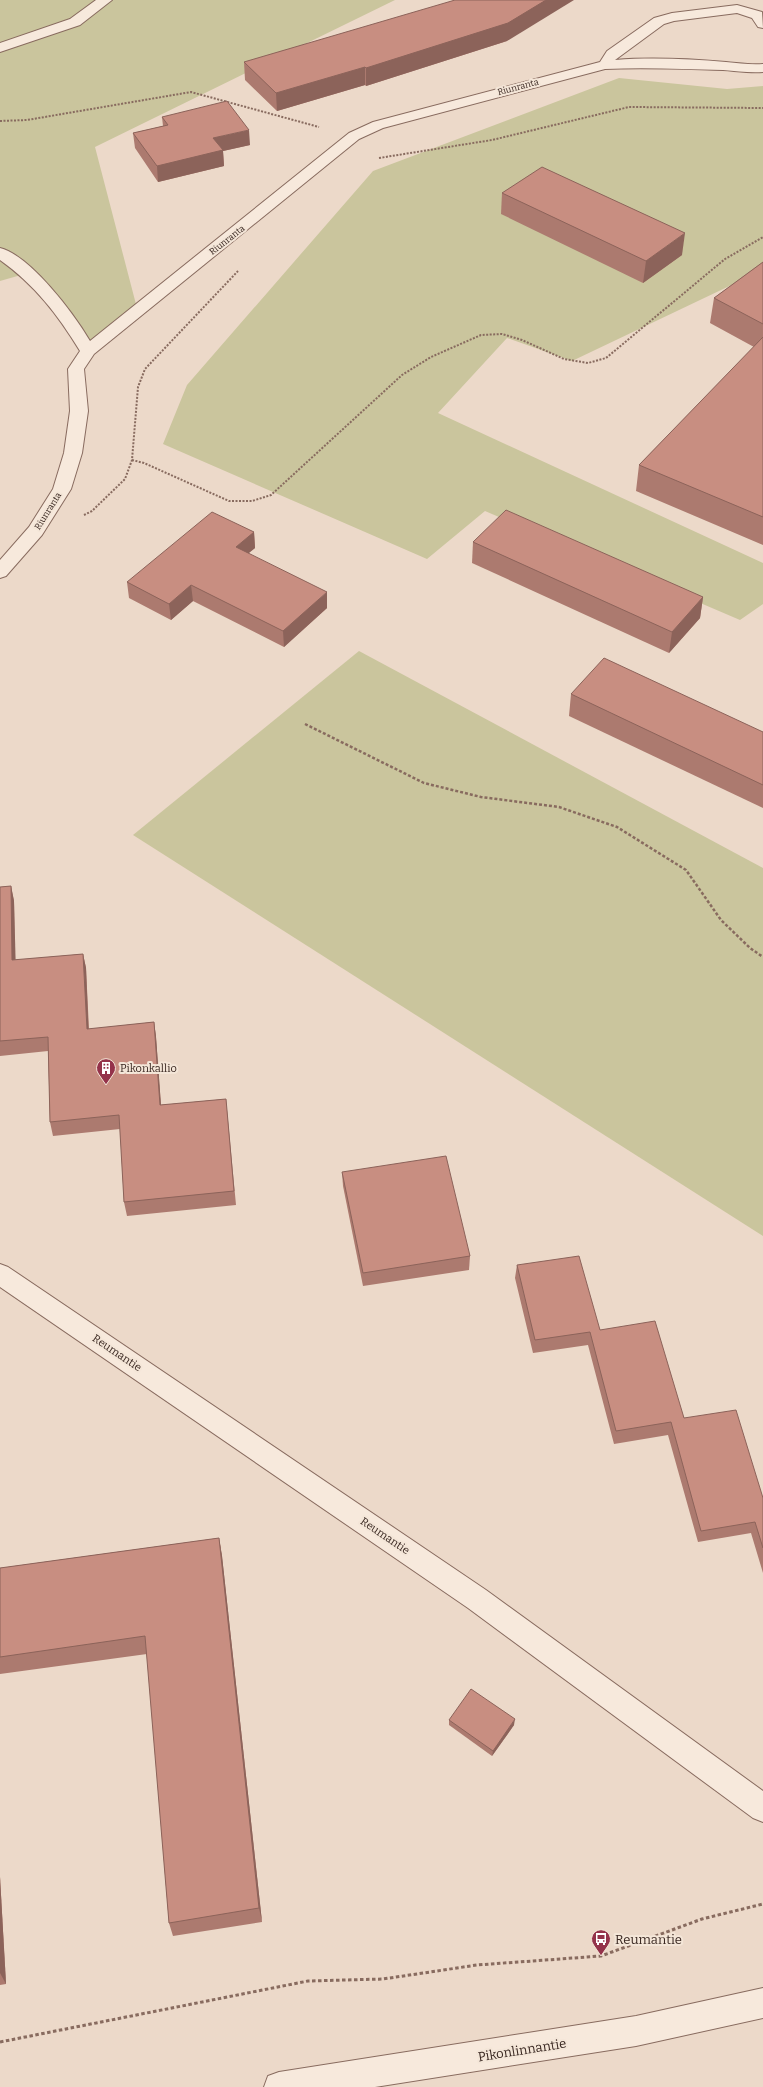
<svg xmlns="http://www.w3.org/2000/svg" width="763" height="2087" viewBox="0 0 763 2087" font-family="Bitter,serif">
  <style>
    .green { fill: #cac59d }
    .lines { fill: none; stroke-linecap: round; stroke-linejoin: round }
    .minor-casing { stroke: #886b5f; stroke-width: 2 }
    .path-far2 { stroke: #886b5f; stroke-width: 2; stroke-dasharray: 2 1.5; stroke-linecap: butt }
    .path-far1 { stroke: #886b5f; stroke-width: 2.5; stroke-dasharray: 3 2; stroke-linecap: butt }
    .path { stroke: #886b5f; stroke-width: 3; stroke-dasharray: 3.5 2.5; stroke-linecap: butt }
    .minor { fill: #f7e9dc; fill-rule: evenodd }
    .wall { fill: #ac7a6f }
    .shaded-wall { fill: #8c635a }
    .building { fill: #c88e81; stroke: #8c635a }
    .labels { text-anchor: middle; dominant-baseline: central; stroke-width: 4; stroke-linejoin: round; paint-order: stroke }
    .far-street-label { font-size: 9px; fill: #392721; stroke: #f4e6d8 }
    .poi-label { font-size: 11px; fill: #392721; stroke: #f4e6d8; text-anchor: start }
    .street-label { font-size: 11px; fill: #392721; stroke: #f4e6d8 }
    .near-poi-label { font-size: 13px; fill: #392721; stroke: #f4e6d8; text-anchor: start }
    .near-street-label { font-size: 13px; fill: #392721; stroke: #f4e6d8 }
  </style>
  <rect width="100%" height="100%" fill="#ecd9c9"/>
  <!-- green -->
  <g class="green">
    <polygon points="0,0 395,0 95,147 138,312 88,351 28,273 0,281"/>
    <polygon points="619,78 727,89 763,86 763,270 572,361 507,338 438,413 763,563 763,604 740,620 485,511 427,559 163,444 187,385 373,171"/>
    <polygon points="359,651 763,868 763,1236 133,835"/>
  </g>
  <g class="lines">
    <defs>
      <g id="minor">
        <polygon points="96,0 112,0 80,25 0,52 0,43 70,19"/>
        <path d="M737,5L762,12L763,28L758,27L752,18L737,13L674,21L664,24L615,60C652,57 690,59 726,62C739,63 750,65 763,64V72C749,73 737,71 723,70C684,69 644,67 605,69L383,128L359,139L94,354L84,369L88,411L82,453L71,489L42,535L6,576L0,578V560L29,527L53,489L64,453L70,411L68,369L80,351C58,315 35,285 0,260V248C31,256 74,314 90,341L349,133L373,122L600,62L607,51L654,18L672,13Z"/>
        <polygon points="0,1264 8,1267 486,1590 763,1791 763,1822 753,1818 468,1608 0,1287"/>
        <polygon points="763,1988 763,2018 636,2046 375,2087 264,2087 268,2076 279,2072 636,2016"/>
      </g>
    </defs>
    <!-- minor casing -->
    <use href="#minor" class="minor-casing"/>
    <!-- path-far2 -->
    <g class="path-far2">
      <polyline points="0,121 27,120 191,92 319,127"/>
      <polyline points="379,158 492,140 629,107 763,108"/>
      <polyline points="132,460 144,463 229,501 252,501 271,495 402,375 431,357 481,335 502,334 522,340 564,359 588,363 606,358 725,259 763,237"/>
      <polyline points="84,515 92,511 125,479 132,460 138,387 145,369 238,271"/>
    </g>
    <!-- path-far1 -->
    <polyline class="path-far1" points="305,724 424,783 481,797 559,807 617,827 686,870 721,920 750,948 763,957"/>
    <!-- path -->
    <polyline class="path" points="0,2042 308,1981 383,1979 477,1965 601,1956 702,1919 763,1904"/>
    <!-- minor -->
    <use href="#minor" class="minor"/>
  </g>
  <!-- wall -->
  <g class="wall">
    <polygon points="507,41 366,86 365,85 277,111 245,80 244,62"/>
    <polygon points="162,117 250,145 223,151 224,166 158,182 135,148 133,133 163,126"/>
    <polygon points="502,193 682,255 643,283 501,214"/>
    <polygon points="763,262 763,545 636,491 639,465 754,347 710,323 714,298"/>
    <polygon points="254,532 255,548 248,553 327,608 284,647 193,601 171,620 129,598 127,582"/>
    <polygon points="473,542 703,597 700,618 669,653 472,563"/>
    <polygon points="571,694 763,732 763,808 569,716"/>
    <polygon points="11,886 14,901 15,960 83,954 86,968 89,1029 154,1022 156,1037 161,1105 226,1099 236,1205 127,1216 124,1202 120,1129 53,1136 50,1122 48,1051 0,1056 0,887"/>
    <polygon points="342,1172 470,1256 469,1270 363,1286 343,1186"/>
    <polygon points="517,1265 600,1330 684,1418 763,1498 763,1573 751,1533 698,1542 668,1435 614,1444 588,1345 533,1353 515,1278"/>
    <polygon points="219,1538 222,1556 262,1922 173,1936 169,1923 147,1654 0,1674 0,1568"/>
    <polygon points="449,1720 514,1725 492,1756 449,1725"/>
    <polygon points="0,1877 6,1984 0,1985"/>
  </g>
  <!-- shaded-wall -->
  <g class="shaded-wall">
    <polygon points="546,0 574,0 507,41 366,86 366,68"/>
    <polygon points="365,67 365,85 277,111 276,93"/>
    <polygon points="249,130 250,145 223,151 224,166 158,182 157,166 213,138"/>
    <polygon points="685,233 682,255 643,283 646,261"/>
    <polygon points="254,532 255,548 237,563 236,547"/>
    <polygon points="191,585 193,601 171,620 169,604"/>
    <polygon points="327,592 327,608 284,647 283,631"/>
    <polygon points="703,597 700,618 669,653 672,632"/>
    <polygon points="11,886 14,901 16,975 12,960"/>
    <polygon points="83,954 86,968 89,1043 87,1029"/>
    <polygon points="154,1022 156,1037 162,1120 160,1105"/>
    <polygon points="219,1538 222,1556 262,1922 259,1908"/>
    <polygon points="515,1719 514,1725 492,1756 493,1751"/>
    <polygon points="0,1877 6,1984 0,1973"/>
  </g>
  <!-- building -->
  <g class="building">
    <polygon points="455,0 546,0 508,23 366,68 365,67 276,93 244,62"/>
    <polygon points="227,101 249,130 213,138 223,150 157,166 133,133 168,125 162,117"/>
    <polygon points="542,167 685,233 646,261 502,193"/>
    <polygon points="763,262 763,324 714,298"/>
    <polygon points="763,337 763,517 639,465"/>
    <polygon points="506,510 703,597 672,632 473,542"/>
    <polygon points="212,512 254,532 236,547 327,592 283,631 191,585 169,604 127,582"/>
    <polygon points="604,658 763,732 763,785 571,694"/>
    <polygon points="11,886 12,960 83,954 87,1029 154,1022 160,1105 226,1099 234,1191 124,1202 119,1115 50,1122 48,1037 0,1041 0,887"/>
    <polygon points="446,1156 470,1256 363,1273 342,1172"/>
    <polygon points="579,1256 600,1330 655,1321 684,1418 736,1410 763,1498 763,1548 755,1522 701,1531 671,1422 616,1431 590,1332 535,1340 517,1265"/>
    <polygon points="219,1538 259,1908 169,1923 145,1636 0,1657 0,1568"/>
    <polygon points="471,1689 515,1719 493,1751 449,1720"/>
  </g>
  <!-- icons -->
  <defs>
    <symbol id="building-pin" viewBox="-11 -11 22 30"><path d="M0 17L-7.5 6A9.5 9.5 0 1 1 7.5 6Z" fill="#94324a" stroke="#f4e6d8"/><path d="M-4-6H4V6H1V3H-1V6H-4ZM-2.5-4.3h1.7v1.8h-1.7ZM.8-4.3h1.7v1.8H.8ZM-2.5-1h1.7V.8h-1.7ZM.8-1h1.7V.8H.8Z" fill="#fff"/></symbol>
    <symbol id="bus-pin" viewBox="-11 -11 22 30"><path d="M0 17L-7.5 6A9.5 9.5 0 1 1 7.5 6Z" fill="#94324a" stroke="#f4e6d8"/><path d="M-5-6H5V4H4V6H2V4H-2V6H-4V4H-5ZM-3.5-4V0h7V-4ZM-3.5 1.2v1.5H-2V1.2ZM2 1.2v1.5H3.5V1.2Z" fill="#fff"/></symbol>
  </defs>
  <g fill-rule="evenodd">
    <use href="#building-pin" x="95" y="1057" width="22" height="30"/>
    <use href="#bus-pin" x="590" y="1928" width="22" height="30"/>
  </g>
  <g class="labels">
    <!-- far-street labels -->
    <g class="far-street-label">
      <text transform="translate(518 87) rotate(-15)">Riunranta</text>
      <text transform="translate(227 240) rotate(-38)">Riunranta</text>
      <text transform="translate(48 511) rotate(-58)">Riunranta</text>
    </g>
    <!-- poi labels -->
    <g class="poi-label">
      <text x="120" y="1068">Pikonkallio</text>
    </g>
    <!-- street labels -->
    <g class="street-label">
      <text transform="translate(117 1353) rotate(34)">Reumantie</text>
      <text transform="translate(385 1536) rotate(34)">Reumantie</text>
    </g>
    <!-- near-poi labels -->
    <g class="near-poi-label">
      <text x="615" y="1939">Reumantie</text>
    </g>
    <!-- near-street labels -->
    <g class="near-street-label">
      <text transform="translate(522 2050) rotate(-9)">Pikonlinnantie</text>
    </g>
  </g>
</svg>
